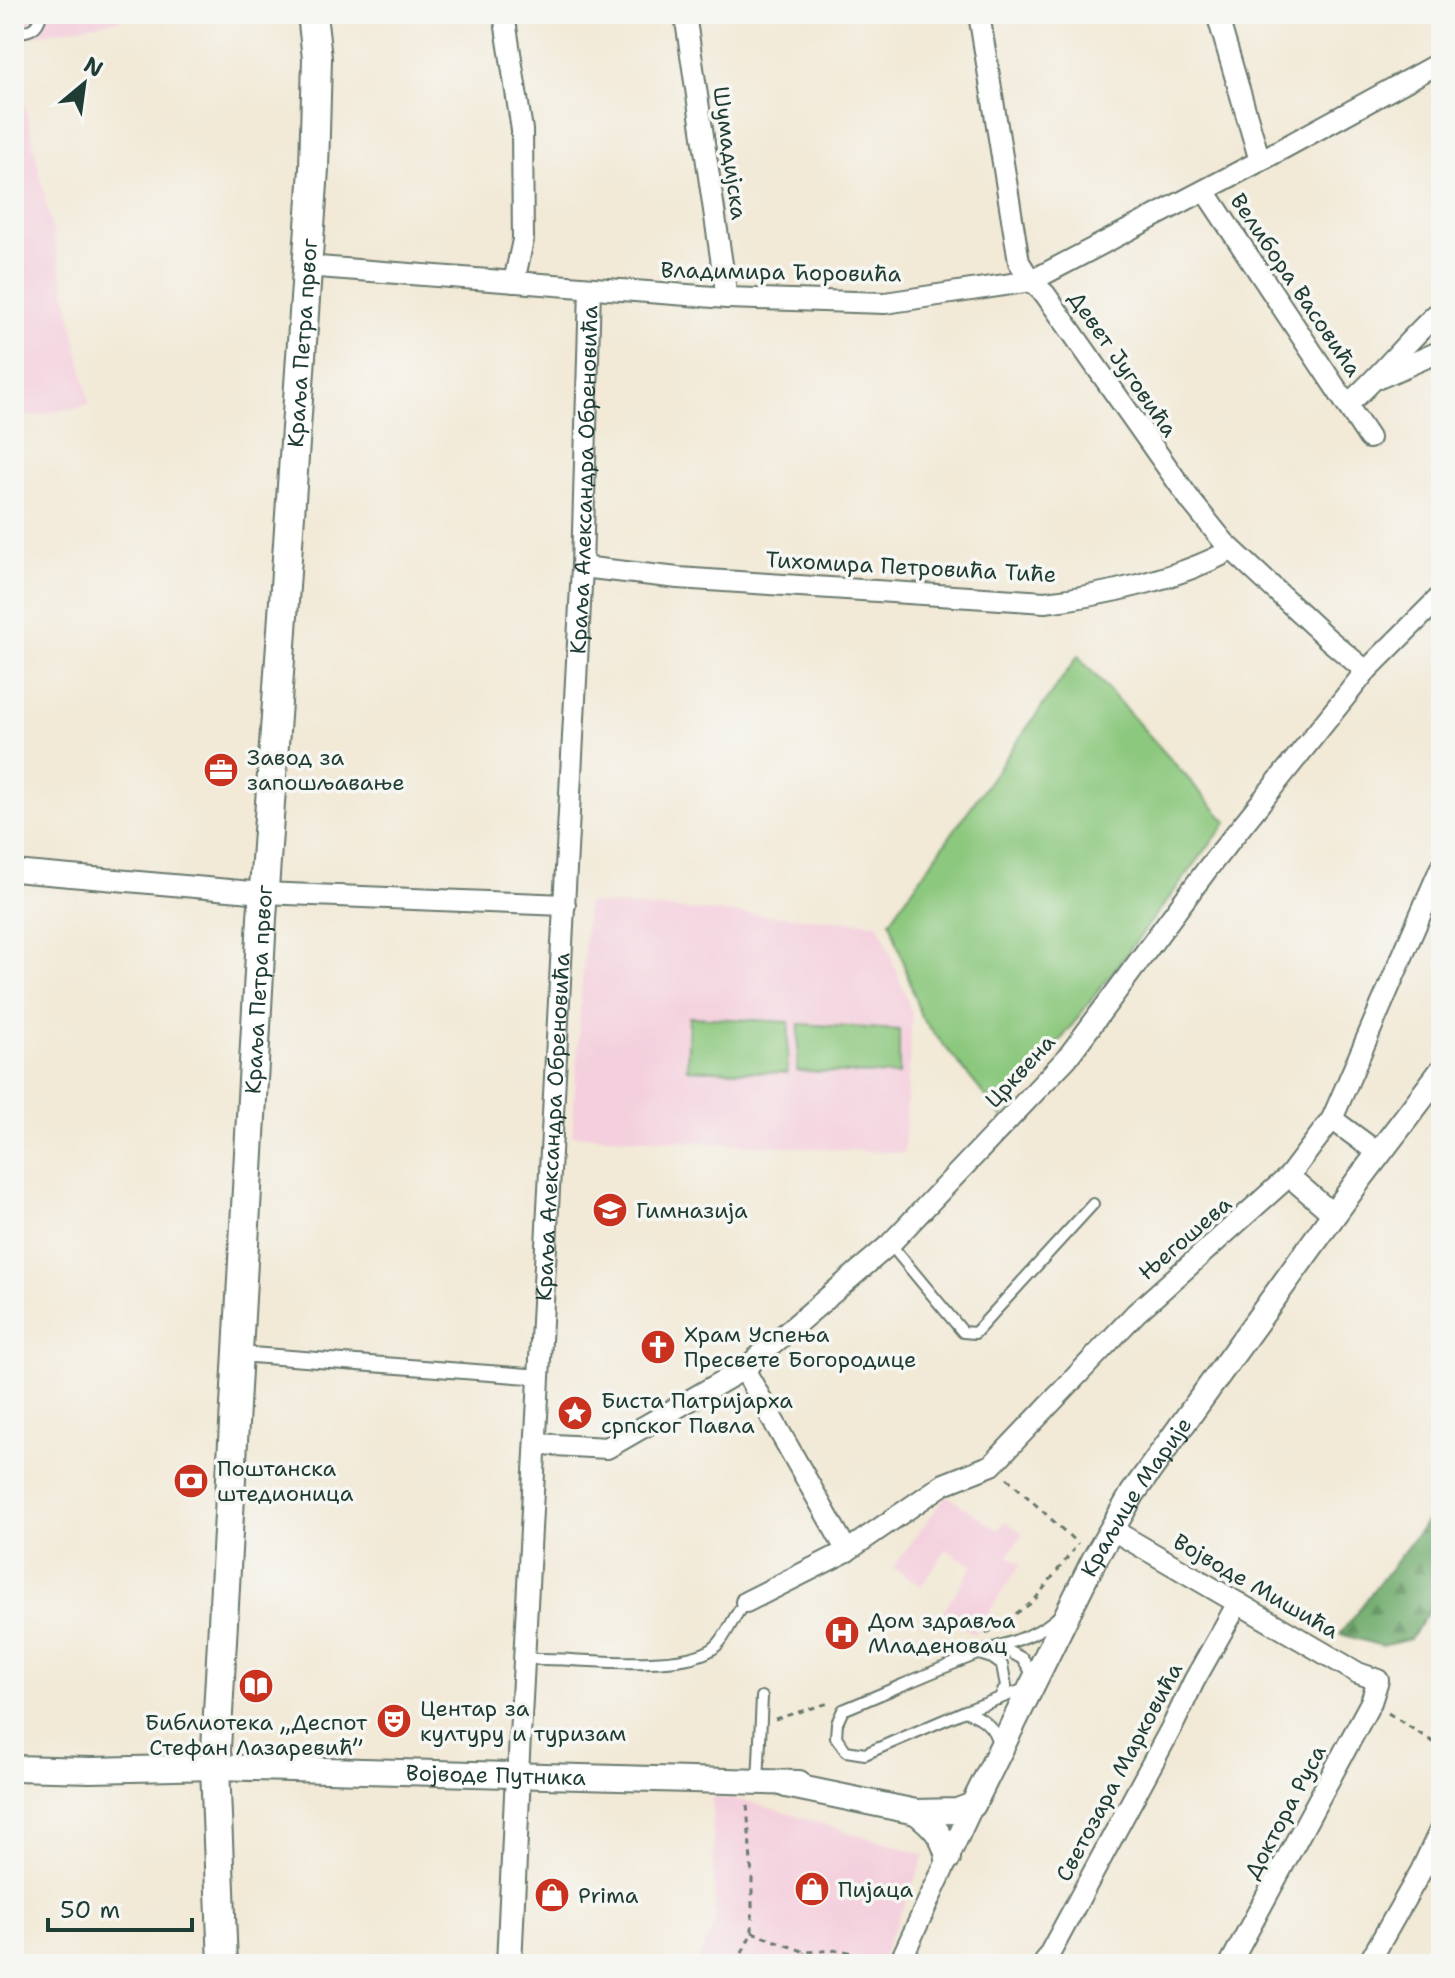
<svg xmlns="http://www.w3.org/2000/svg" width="1455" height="1978" viewBox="0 0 1455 1978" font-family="'Shantell Sans',sans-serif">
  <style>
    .built { fill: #f4cfdd }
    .forest { fill: url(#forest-firs); stroke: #487450; stroke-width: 2 }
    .pitch { fill: #8cc87e; stroke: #568259; stroke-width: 2 }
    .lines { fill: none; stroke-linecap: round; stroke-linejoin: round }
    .service-casing { stroke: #69796d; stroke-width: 14 }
    .pedestrian-casing { stroke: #69796d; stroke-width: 18 }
    .minor-casing { stroke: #69796d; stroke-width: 24 }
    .tertiary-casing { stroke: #69796d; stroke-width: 28 }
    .secondary-casing { stroke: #69796d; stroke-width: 32 }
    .path { stroke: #69796d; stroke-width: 3; stroke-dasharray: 6 6; stroke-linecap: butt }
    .service { stroke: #fff; stroke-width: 10 }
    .pedestrian { stroke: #fff; stroke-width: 14 }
    .minor { stroke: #fff; stroke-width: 20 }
    .tertiary { stroke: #fff; stroke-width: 24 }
    .secondary { stroke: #fff; stroke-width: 28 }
    .labels { text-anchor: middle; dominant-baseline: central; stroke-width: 7; stroke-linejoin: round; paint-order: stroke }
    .street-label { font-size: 22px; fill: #1f3d34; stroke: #f6f6f2 }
    .poi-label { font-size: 22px; fill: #1f3d34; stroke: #f6f6f2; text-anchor: start }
  </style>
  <defs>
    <pattern id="forest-firs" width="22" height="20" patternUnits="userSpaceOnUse" patternTransform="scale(2)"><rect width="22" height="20" fill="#71ac6d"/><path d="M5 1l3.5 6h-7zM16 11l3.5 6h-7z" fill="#5c8d5a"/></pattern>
  </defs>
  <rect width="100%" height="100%" fill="#f6f6f2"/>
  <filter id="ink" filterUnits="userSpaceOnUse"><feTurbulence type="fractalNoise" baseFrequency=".0125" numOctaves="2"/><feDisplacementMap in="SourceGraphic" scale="16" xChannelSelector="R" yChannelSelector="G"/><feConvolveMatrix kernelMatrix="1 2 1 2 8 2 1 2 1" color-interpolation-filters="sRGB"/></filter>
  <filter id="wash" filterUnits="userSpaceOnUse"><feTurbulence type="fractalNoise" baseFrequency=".006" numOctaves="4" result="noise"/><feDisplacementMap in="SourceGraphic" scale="32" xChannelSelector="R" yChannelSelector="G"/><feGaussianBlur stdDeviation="1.8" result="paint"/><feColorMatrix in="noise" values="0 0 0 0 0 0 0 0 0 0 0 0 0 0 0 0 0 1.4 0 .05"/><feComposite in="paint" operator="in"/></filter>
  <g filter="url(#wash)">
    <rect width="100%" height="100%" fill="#f2e9d6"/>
    <!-- built -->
    <g class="built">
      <polygon points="14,14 140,14 140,16 14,39"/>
      <polygon points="14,54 90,405 14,419"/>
      <polygon points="587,903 879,923 912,1014 904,1153 572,1135"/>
      <polygon points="946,1495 998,1530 1005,1521 1023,1533 1008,1556 1021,1564 974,1634 942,1613 973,1566 946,1549 921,1586 893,1568"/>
      <polygon points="712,1797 747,1801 925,1855 879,1964 697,1964 715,1922"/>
    </g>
    <!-- forest -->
    <polygon class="forest" points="1441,1503 1441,1593 1410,1639 1382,1646 1340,1634"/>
    <!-- pitch -->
    <g class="pitch">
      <polygon points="1078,656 1227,822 1002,1117 921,1017 890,921"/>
      <polygon points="689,1017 789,1022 787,1073 687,1069"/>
      <polygon points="799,1024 899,1030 899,1075 797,1071"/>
    </g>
  </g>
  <g filter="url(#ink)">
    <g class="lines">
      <defs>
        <g id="service">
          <path d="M14,33C29,31 38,30 41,14"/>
          <polyline points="890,1244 963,1332 975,1333 1093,1204"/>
          <polyline points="1001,1647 1023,1659 1033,1675"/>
          <polyline points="979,1654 992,1658 1002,1665 1006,1686 999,1699"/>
          <path d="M524,1659C572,1657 668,1672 709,1651C726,1643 732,1615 746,1602"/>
          <path d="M1028,1688L965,1711L865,1754L846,1751L836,1737L837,1723L843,1710C887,1692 931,1672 975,1655C1004,1643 1034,1639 1059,1616"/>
          <path d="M965,1711C982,1717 994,1726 998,1744"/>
          <polyline points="758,1783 762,1697"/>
        </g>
        <polyline id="pedestrian" points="238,1354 541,1377"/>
        <g id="minor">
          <polyline points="504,14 522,130 523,240 514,282"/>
          <polyline points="685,14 727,298"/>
          <polyline points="979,14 1019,262 1031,281 1045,294 1191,501 1224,542 1329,640 1366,671"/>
          <polyline points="1217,14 1260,161"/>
          <polyline points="1205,191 1369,438"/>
          <polyline points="305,266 727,298 885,303 1031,281 1260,161 1441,62"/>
          <polyline points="1379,378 1441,351"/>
          <path d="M1347,405C1381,376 1407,340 1441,310"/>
          <path d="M582,567L678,578L1045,602C1102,596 1181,578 1231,550"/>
          <polyline points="14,871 263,893 565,905"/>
          <polyline points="1332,1119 1378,1153"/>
          <polyline points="1289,1176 1334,1215"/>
          <polyline points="744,1369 847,1551"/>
          <polyline points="537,1444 607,1448 744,1369 890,1244 1067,1058 1208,868 1366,671 1441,596"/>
          <polyline points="1111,1529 1358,1673 1378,1680 1371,1702 1230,1964"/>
          <polyline points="746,1602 847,1551 944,1484 992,1465 1136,1313 1289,1176 1332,1119 1441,867"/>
          <path id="s1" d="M518,1774L582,567L590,288"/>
          <polyline points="899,1964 973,1805"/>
          <polyline points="1044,1964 1174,1723 1194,1681 1238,1603"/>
          <polyline points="1368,1964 1421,1871 1441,1828"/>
        </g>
        <g id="tertiary">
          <path id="s2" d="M14,1768L91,1770L215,1767L799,1783"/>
          <path id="s3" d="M786,1785L916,1812L957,1811L973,1805L1094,1560L1133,1493L1358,1181L1441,1072"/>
          <path d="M916,1812C933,1825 944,1836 948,1858"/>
          <polyline points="509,1964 518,1774"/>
        </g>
        <g id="secondary">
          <path id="s4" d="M223,1964L215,1767L262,918L314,169L317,58L312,14"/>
        </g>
      </defs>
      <!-- service casing -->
      <use href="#service" class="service-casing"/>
      <!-- pedestrian casing -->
      <use href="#pedestrian" class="pedestrian-casing"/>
      <!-- minor casing -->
      <use href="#minor" class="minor-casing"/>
      <!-- tertiary casing -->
      <use href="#tertiary" class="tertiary-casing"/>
      <!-- secondary casing -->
      <use href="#secondary" class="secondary-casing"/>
      <!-- path -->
      <g class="path">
        <polyline points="1007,1478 1078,1544"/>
        <polyline points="986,1634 1033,1602 1074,1549"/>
        <polyline points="1388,1713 1441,1747"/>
        <polyline points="775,1719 829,1703"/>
        <polyline points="752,1932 805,1952 840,1950 870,1957 882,1963"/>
        <polyline points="737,1964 752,1932 752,1878 747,1803"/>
        <polyline points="801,1964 805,1952"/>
      </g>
      <!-- service -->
      <use href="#service" class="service"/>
      <!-- pedestrian -->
      <use href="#pedestrian" class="pedestrian"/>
      <!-- minor -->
      <use href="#minor" class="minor"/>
      <!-- tertiary -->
      <use href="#tertiary" class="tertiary"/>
      <!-- secondary -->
      <use href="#secondary" class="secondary"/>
    </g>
  </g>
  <!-- icons -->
  <defs>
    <symbol id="office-disc" viewBox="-11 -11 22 22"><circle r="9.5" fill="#c8321e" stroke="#f6f6f2"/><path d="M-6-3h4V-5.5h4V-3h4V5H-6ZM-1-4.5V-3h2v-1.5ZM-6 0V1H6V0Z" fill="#fff"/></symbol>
    <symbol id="school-disc" viewBox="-11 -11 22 22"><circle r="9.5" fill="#c8321e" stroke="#f6f6f2"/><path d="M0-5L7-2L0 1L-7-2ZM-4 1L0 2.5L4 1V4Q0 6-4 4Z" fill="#fff"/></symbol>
    <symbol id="church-disc" viewBox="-11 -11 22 22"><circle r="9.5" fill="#c8321e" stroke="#f6f6f2"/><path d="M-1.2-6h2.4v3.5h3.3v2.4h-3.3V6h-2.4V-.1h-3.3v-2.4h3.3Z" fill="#fff"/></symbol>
    <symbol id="sight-disc" viewBox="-11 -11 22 22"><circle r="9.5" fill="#c8321e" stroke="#f6f6f2"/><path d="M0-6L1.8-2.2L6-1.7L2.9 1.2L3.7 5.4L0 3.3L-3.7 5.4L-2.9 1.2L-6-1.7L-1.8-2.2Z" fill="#fff"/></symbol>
    <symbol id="bank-disc" viewBox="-11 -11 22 22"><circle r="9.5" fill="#c8321e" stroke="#f6f6f2"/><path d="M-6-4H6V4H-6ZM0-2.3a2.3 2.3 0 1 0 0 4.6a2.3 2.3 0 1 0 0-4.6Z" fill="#fff"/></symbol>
    <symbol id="hospital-disc" viewBox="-11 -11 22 22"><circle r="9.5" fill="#c8321e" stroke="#f6f6f2"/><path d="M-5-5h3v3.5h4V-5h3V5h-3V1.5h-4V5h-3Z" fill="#fff"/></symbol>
    <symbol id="library-disc" viewBox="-11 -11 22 22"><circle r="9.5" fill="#c8321e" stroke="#f6f6f2"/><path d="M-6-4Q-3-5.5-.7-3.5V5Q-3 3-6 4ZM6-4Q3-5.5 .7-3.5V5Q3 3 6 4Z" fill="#fff"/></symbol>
    <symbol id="theatre-disc" viewBox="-11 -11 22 22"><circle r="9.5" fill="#c8321e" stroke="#f6f6f2"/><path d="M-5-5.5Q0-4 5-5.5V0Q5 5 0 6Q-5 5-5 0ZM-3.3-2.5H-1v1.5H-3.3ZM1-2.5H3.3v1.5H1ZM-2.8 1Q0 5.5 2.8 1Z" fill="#fff"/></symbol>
    <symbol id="shop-disc" viewBox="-11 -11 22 22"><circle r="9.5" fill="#c8321e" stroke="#f6f6f2"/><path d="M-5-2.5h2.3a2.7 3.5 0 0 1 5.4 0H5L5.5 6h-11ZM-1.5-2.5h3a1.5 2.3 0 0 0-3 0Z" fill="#fff"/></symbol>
  </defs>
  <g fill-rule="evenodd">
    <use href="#office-disc" x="201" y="750" width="40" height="40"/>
    <use href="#school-disc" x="590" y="1190" width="40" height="40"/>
    <use href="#church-disc" x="638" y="1327" width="40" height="40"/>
    <use href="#sight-disc" x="555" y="1393" width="40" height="40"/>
    <use href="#bank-disc" x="171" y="1461" width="40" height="40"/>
    <use href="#hospital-disc" x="822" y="1613" width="40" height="40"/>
    <use href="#library-disc" x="236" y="1666" width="40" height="40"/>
    <use href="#theatre-disc" x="374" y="1701" width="40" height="40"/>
    <use href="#shop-disc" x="792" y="1869" width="40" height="40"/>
    <use href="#shop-disc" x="532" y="1875" width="40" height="40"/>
  </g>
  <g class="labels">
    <!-- street labels -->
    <g class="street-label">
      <text transform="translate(730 153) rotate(82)">Шумадијска</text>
      <text transform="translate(781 272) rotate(1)">Владимира Ћоровића</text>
      <text transform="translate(1296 285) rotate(56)">Велибора Васовића</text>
      <text stroke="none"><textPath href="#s4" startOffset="1624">Краља Петра првог</textPath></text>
      <text transform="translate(1123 364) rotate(55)">Девет Југовића</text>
      <text stroke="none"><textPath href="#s1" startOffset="1296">Краља Александра Обреновића</textPath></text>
      <text transform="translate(911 567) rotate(3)">Тихомира Петровића Тиће</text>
      <text stroke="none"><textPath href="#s4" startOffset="976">Краља Петра првог</textPath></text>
      <text transform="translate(1020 1071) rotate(-47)">Црквена</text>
      <text stroke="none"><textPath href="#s1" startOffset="648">Краља Александра Обреновића</textPath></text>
      <text transform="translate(1185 1238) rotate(-41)">Његошева</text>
      <text stroke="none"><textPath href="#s3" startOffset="540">Краљице Марије</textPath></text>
      <text transform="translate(1256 1586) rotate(30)">Војводе Мишића</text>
      <text transform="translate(1119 1772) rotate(-62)">Светозара Марковића</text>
      <text stroke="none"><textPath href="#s2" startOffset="482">Војводе Путника</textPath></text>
      <text transform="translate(1285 1812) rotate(-62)">Доктора Руса</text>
    </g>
    <!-- poi labels -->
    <g class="poi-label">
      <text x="247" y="757">Завод за<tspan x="247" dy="25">запошљавање</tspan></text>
      <text x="636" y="1210">Гимназија</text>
      <text x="684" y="1334">Храм Успења<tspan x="684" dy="25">Пресвете Богородице</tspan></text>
      <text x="601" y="1400">Биста Патријарха<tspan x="601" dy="25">српског Павла</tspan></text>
      <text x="217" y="1468">Поштанска<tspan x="217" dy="25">штедионица</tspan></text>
      <text x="868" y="1620">Дом здравља<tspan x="868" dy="25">Младеновац</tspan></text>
      <text x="420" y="1708">Центар за<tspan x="420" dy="25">културу и туризам</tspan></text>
      <text x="256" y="1722" text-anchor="middle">Библиотека „Деспот<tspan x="256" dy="25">Стефан Лазаревић”</tspan></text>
      <text x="838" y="1889">Пијаца</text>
      <text x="578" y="1895">Prima</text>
    </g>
  </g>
  <!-- margin -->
  <rect width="1455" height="1978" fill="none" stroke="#f6f6f2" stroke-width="48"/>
  <!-- north arrow -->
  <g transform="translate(84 84) rotate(29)" stroke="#f6f6f2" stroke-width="6" paint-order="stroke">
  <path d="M0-6L14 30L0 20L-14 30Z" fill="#1f3d34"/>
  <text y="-12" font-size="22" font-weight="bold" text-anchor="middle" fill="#1f3d34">N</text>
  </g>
  <!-- scale -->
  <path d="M48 1918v12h144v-12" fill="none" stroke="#1f3d34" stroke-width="4"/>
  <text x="60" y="1918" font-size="24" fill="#1f3d34" stroke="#f6f6f2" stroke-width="6" paint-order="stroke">50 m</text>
</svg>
